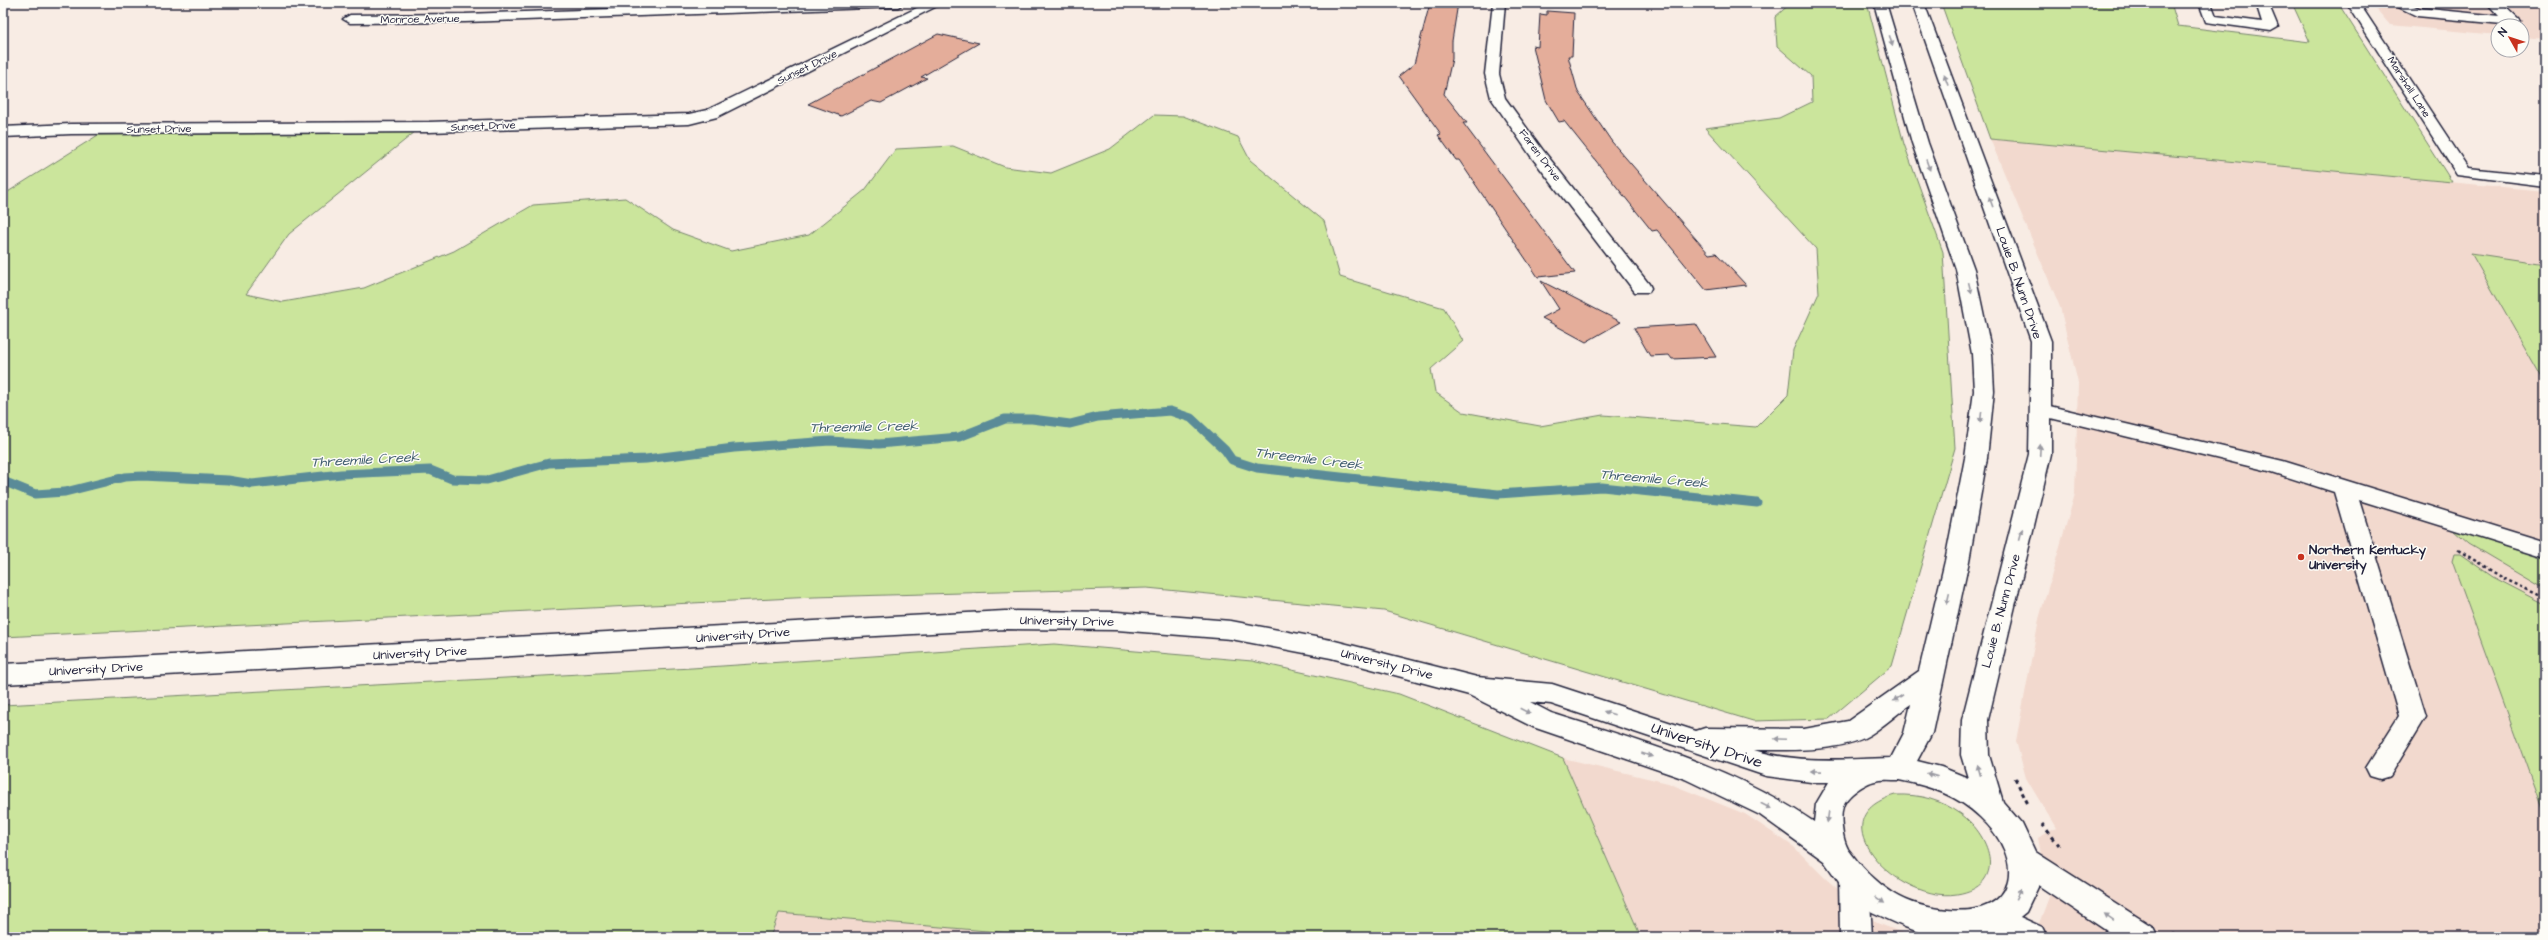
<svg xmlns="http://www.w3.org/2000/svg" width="2548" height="940" viewBox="0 0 2548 940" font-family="'Architects Daughter',sans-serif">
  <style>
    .built { fill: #f2d9ce }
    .green { fill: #cbe59c; stroke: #76846c }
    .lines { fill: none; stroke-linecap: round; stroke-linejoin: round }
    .stream { stroke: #5a8b98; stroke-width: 9 }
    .building { fill: #e4ad9a; stroke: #22223b }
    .minor-casing { stroke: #22223b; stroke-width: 3 }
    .major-casing { stroke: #22223b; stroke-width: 3 }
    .path-far1 { stroke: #22223b; stroke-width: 2.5; stroke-dasharray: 3 3; stroke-linecap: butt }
    .path { stroke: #22223b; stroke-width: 3; stroke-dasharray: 4 4; stroke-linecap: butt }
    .minor { fill: #fdfcf7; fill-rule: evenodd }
    .major { fill: #fdfcf7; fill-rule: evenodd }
    .oneway { fill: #9a9aa2 }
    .poi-dot { fill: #c8321e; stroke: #fdfcf7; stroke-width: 1.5 }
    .labels { text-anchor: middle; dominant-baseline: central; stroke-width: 3; stroke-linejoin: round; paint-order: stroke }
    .far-street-label { font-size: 11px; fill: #22223b; stroke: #fdfcf7 }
    .street-label { font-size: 13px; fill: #22223b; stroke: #fdfcf7 }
    .poi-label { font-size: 13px; font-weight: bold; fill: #22223b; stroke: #fdfcf7; text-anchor: start }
    .water-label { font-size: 14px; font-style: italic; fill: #435f71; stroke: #fdfcf7 }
    .near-street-label { font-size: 16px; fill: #22223b; stroke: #fdfcf7 }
  </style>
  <rect width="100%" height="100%" fill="#f8ece4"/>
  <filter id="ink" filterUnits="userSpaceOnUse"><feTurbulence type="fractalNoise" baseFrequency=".025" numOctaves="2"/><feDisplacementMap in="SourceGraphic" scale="8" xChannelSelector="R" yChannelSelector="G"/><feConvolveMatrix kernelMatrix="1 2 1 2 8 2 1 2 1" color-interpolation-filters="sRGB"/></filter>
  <g filter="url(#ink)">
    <!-- built -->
    <g class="built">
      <polygon points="2371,3 2545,3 2545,39 2522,37 2522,26 2498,26 2498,35 2390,25"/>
      <polygon points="1990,139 2545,191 2545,937 2018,937 2038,926 2049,897 2038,838 2056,828 2026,778 2016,741 2039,619 2075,494 2078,383 2060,307"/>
      <polygon points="1563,758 1668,783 1745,814 1794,847 1825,878 1877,923 1914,937 1641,937"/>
      <polygon points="779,913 1056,937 770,937"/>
    </g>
    <!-- green -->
    <g class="green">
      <polygon points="1791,3 1867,3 1904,144 1943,252 1955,448 1892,666 1829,719 1753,721 1384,611 1147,588 814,597 3,637 3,195 98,135 415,132 289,234 246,294 283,302 364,288 454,251 533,205 625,198 673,230 731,251 809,235 865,190 896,149 953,146 1005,167 1051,173 1110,149 1154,115 1183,116 1238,137 1250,160 1324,221 1340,277 1444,308 1463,341 1431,369 1435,392 1463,412 1540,426 1603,415 1756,427 1788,395 1793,350 1819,293 1816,249 1705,128 1779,118 1812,102 1811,76 1777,46 1775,17"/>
      <polygon points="1941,3 2171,3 2178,26 2310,42 2292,3 2338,3 2452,182 1990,139"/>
      <polygon points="2471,253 2545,264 2545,383"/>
      <polygon points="2446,524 2545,559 2545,589 2469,544"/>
      <polygon points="2454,554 2460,554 2493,577 2545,604 2545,817 2452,561"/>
      <polygon points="1054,644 1252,661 1399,694 1563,758 1641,937 1056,937 779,913 770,937 3,937 3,705 692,668"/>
      <path d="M1895,795C1920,794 1941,800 1961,814C1992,837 2007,886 1957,894C1899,904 1814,818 1895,795Z"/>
    </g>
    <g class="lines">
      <!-- stream -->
      <polyline class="stream" points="3,481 35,494 65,492 125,477 142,476 228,480 252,484 341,474 430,470 452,479 487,480 549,463 646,459 734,448 830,441 879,444 959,437 1005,419 1032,419 1070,424 1098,417 1170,411 1191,418 1225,450 1232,460 1257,468 1498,494 1602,487 1757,503"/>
    </g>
    <!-- building -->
    <g class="building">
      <polygon points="1430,3 1458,3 1452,41 1452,59 1444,94 1467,123 1463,123 1575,273 1538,277 1459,160 1456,160 1438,135 1441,134 1399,76 1414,64"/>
      <polygon points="1547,11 1574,13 1572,56 1568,56 1578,92 1612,142 1709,254 1716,253 1746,285 1706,290 1657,230 1652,231 1564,121 1559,122 1546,100 1533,46 1538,47 1540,14 1547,15"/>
      <polygon points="938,34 979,43 921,77 927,78 881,103 871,101 841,116 808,104"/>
      <polygon points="1541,281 1621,322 1586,342 1542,318 1559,309"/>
      <polygon points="1696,324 1716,357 1672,359 1669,355 1650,356 1634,328"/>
    </g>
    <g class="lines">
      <defs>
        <g id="minor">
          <polygon points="785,3 904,3 898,7 465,22 350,23 343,19 350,15 465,14"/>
          <polygon points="927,3 943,3 717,117 689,124 429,132 71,134 3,137 3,127 71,124 429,122 689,114 707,110"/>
          <polygon points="1493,3 1505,3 1499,74 1505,98 1542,149 1649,284 1651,288 1649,292 1635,292 1530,155 1491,98 1485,74"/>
          <polygon points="2199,3 2211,3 2216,16 2262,22 2256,3 2268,3 2278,27 2271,31 2206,22"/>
          <polygon points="2347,3 2359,3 2468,168 2545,176 2545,186 2457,175"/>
          <polygon points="2390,3 2407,3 2419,8 2499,16 2487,3 2501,3 2520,21 2513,25 2417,16"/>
          <polygon points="2041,404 2283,461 2545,542 2545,558 2359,500 2426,717 2390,776 2380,779 2370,776 2366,768 2399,716 2334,492 2269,471 2034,414 2031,410 2034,406"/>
          <polygon points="2024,847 2034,851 2153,927 2158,937 2116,937 2014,869 2009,860 2014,851"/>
          <polygon points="1854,866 1865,870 1869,879 1872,937 1840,937 1839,879 1843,870"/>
          <path d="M1994,905L2042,927L2047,937C2023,937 1990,940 1979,919L1983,909Z"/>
        </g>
        <path id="major" d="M1874,3H1886L1928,143L1974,269L1992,354L1994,391L1987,458L1969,561L1932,733L1917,761L1941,767L1968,778L1961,755L1962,720L2029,454L2031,341L1912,3H1924L2051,341V454L1988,720L1989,755L2003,802L2022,824L2039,860L2038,887L2026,912L2005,929L1972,937H1950L1928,935L1905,927L1872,912L1843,888L1824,861L1760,815L1685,779L1533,727L1469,695L1331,658L1231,639L1117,630L1005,629L3,684V664L1005,611L1117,612L1231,621L1331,640L1477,677L1552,684L1696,731L1705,728L1804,729L1848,721L1919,671L1945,561L1965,458L1974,391L1972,354L1956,269L1912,143ZM1530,702L1551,704L1766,776L1811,782H1829L1816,804L1814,822C1734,767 1642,742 1551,713ZM1911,704L1904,733L1891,758C1846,759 1798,764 1754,750C1787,750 1833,752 1864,738C1880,730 1896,714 1911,704ZM1899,780C1930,786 1957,795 1980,817C2026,859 2019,917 1948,910C1929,908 1910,904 1893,893C1876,882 1860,866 1848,849C1842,838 1839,815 1844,804C1848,795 1865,783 1875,781C1882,779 1891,780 1899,780Z"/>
      </defs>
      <!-- minor casing -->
      <use href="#minor" class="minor-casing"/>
      <!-- major casing -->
      <use href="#major" class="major-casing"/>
      <!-- path-far1 -->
      <polyline class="path-far1" points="2458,550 2503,578 2545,598"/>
      <!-- path -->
      <g class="path">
        <polyline points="2015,778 2028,804"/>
        <polyline points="2042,824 2059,845"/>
        <polyline points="2542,909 2545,905"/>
        <polyline points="2173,934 2178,937"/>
      </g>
      <!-- minor -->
      <use href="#minor" class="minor"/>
      <!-- major -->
      <use href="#major" class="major"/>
    </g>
    <!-- one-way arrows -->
    <defs><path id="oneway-solid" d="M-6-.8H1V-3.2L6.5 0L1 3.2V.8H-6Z"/></defs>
    <g class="oneway">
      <use href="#oneway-solid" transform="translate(1891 41) rotate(74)"/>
      <use href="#oneway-solid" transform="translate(1946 80) rotate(-110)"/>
      <use href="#oneway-solid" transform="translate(1928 165) rotate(70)"/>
      <use href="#oneway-solid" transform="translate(1991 202) rotate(-110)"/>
      <use href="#oneway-solid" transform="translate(1970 288) rotate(76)"/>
      <use href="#oneway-solid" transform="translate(1981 417) rotate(96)"/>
      <use href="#oneway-solid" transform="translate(2040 450) rotate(-87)"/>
      <use href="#oneway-solid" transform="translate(2021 534) rotate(-75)"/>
      <use href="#oneway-solid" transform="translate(1948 599) rotate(103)"/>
      <use href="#oneway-solid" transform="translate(1898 698) rotate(147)"/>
      <use href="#oneway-solid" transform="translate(1525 711) rotate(27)"/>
      <use href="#oneway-solid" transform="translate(1609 713) rotate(-162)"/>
      <use href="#oneway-solid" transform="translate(1780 739) rotate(-178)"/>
      <use href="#oneway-solid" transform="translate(1647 755) rotate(19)"/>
      <use href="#oneway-solid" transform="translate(1979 770) rotate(-105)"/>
      <use href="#oneway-solid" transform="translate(1816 771) rotate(-179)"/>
      <use href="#oneway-solid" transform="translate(1932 775) rotate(-162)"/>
      <use href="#oneway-solid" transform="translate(1766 806) rotate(27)"/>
      <use href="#oneway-solid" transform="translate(1828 817) rotate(98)"/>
      <use href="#oneway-solid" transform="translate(2019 894) rotate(-63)"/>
      <use href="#oneway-solid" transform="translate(1880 900) rotate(36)"/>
      <use href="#oneway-solid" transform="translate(2109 917) rotate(-146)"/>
    </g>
  </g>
  <!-- markers -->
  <circle class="poi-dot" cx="2301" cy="557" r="4"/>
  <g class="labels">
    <!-- far-street labels -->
    <g class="far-street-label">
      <text transform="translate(420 19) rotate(-1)">Monroe Avenue</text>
      <text transform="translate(807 67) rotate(-26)">Sunset Drive</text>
      <text transform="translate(2409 87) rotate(57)">Marshall Lane</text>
      <text transform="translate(483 126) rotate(-2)">Sunset Drive</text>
      <text transform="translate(159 129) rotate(-1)">Sunset Drive</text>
      <text transform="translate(1540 155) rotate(53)">Faren Drive</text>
    </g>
    <!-- street labels -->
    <g class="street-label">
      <text transform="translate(2019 283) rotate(71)">Louie B. Nunn Drive</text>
      <text transform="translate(2001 611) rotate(-75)">Louie B. Nunn Drive</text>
      <text transform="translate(1067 621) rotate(1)">University Drive</text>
      <text transform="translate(743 635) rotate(-4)">University Drive</text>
      <text transform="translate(420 653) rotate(-3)">University Drive</text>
      <text transform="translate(1387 664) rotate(14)">University Drive</text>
      <text transform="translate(96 669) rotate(-3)">University Drive</text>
    </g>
    <!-- poi labels -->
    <g class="poi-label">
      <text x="2309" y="550">Northern Kentucky<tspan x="2309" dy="15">University</tspan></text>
    </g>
    <!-- water labels -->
    <g class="water-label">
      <text transform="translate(864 427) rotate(-1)">Threemile Creek</text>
      <text transform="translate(1309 459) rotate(7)">Threemile Creek</text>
      <text transform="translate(365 460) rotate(-3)">Threemile Creek</text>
      <text transform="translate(1654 479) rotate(5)">Threemile Creek</text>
    </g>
    <!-- near-street labels -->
    <g class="near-street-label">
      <text transform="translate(1707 745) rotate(18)">University Drive</text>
    </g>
  </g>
  <!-- margin -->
  <rect width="2548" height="940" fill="none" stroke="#fdfcf7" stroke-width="16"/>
  <rect x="8" y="8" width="2532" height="924" fill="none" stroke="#22223b" stroke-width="1.5" filter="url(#ink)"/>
  <!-- north arrow -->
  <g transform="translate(2510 38) rotate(309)"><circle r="19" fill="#fdfcf7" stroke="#a5a5ac"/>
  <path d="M0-3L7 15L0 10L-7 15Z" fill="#c8321e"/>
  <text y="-6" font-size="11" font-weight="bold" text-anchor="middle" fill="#22223b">N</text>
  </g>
</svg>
